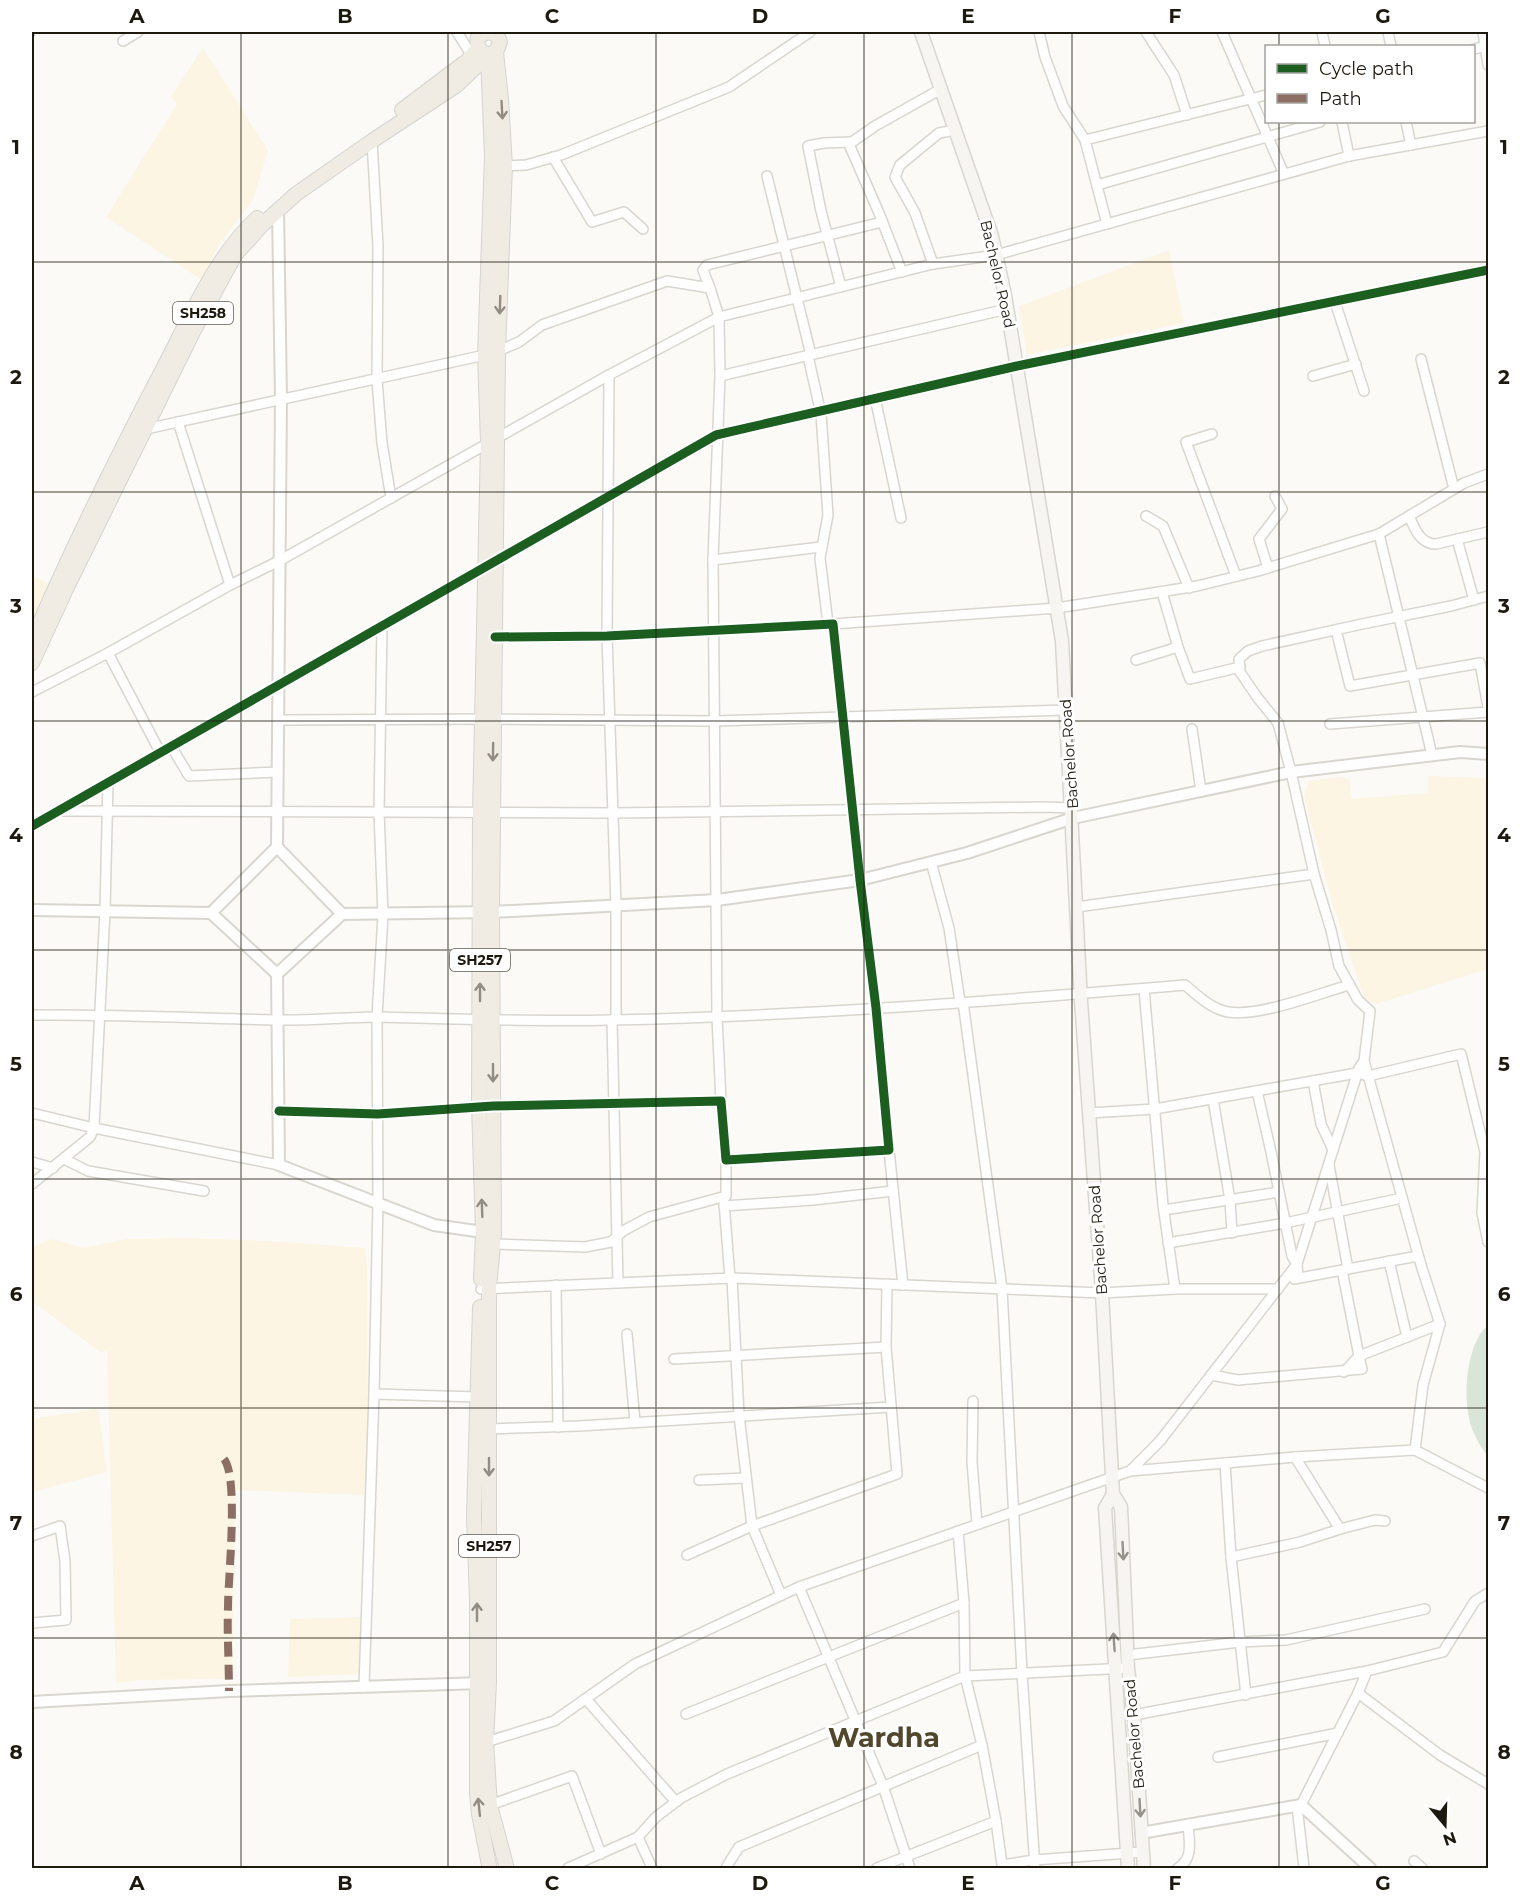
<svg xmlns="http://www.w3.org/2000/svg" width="1520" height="1900" viewBox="0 0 1520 1900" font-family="Montserrat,sans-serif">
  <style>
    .built { fill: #fcf5e3 }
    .green { fill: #d9e5d7 }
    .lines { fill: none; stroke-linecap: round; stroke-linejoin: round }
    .minor-casing { stroke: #d9d6cf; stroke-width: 12 }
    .tertiary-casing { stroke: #d9d6cf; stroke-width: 14 }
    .secondary-casing { stroke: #d9d6cf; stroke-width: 15 }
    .primary-casing { stroke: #d5d4d0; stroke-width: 16 }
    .minor { stroke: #fefefe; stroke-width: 9 }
    .tertiary { stroke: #fefefe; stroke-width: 10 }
    .secondary { stroke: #f7f5f1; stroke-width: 12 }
    .primary { stroke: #f0ebe3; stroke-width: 14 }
    .rail { stroke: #bdbcbb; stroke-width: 3; stroke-dasharray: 3 6; stroke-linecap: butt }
    .quiet { stroke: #8d6e63; stroke-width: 8; stroke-dasharray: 15 8; stroke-linecap: butt }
    .cycleway-casing { stroke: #fff; stroke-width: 13 }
    .cycleway { stroke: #1b5e20; stroke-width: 9 }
    .oneway { stroke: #928c83 }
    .oneway2 { stroke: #95928b }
    .grid { fill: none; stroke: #1e190e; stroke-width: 1.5; stroke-opacity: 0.55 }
    .labels { text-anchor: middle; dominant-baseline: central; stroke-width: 6; stroke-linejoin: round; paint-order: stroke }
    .shield { fill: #fff; stroke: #625e56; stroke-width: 1.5 }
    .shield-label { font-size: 14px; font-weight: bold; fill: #1e190e }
    .street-label { font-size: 15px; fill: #1e190e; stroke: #fff }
    .town-label { font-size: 27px; font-weight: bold; fill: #51472c; stroke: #fff }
    .neatline { fill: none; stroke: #1e190e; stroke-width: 2 }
    .grid-label { font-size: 20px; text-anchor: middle; font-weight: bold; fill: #1e190e }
  </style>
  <rect width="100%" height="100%" fill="#fbfaf7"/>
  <!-- built -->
  <g class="built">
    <polygon points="203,48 268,151 253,200 218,246 202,280 106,217 177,104 171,97"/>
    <polygon points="1169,250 1184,323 1027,355 1019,306"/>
    <polygon points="32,576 59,588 32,645"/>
    <polygon points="1428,776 1488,778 1488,969 1376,1004 1365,1000 1334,909 1304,796 1309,781 1339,777 1350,779 1351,799 1428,793"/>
    <polygon points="188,1238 271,1241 365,1248 367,1266 368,1428 364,1495 236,1490 232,1679 138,1680 116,1683 107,1351 100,1352 32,1301 32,1247 52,1239 84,1248 126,1239"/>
    <polygon points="98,1409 107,1472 32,1492 32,1419"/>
    <polygon points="362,1617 359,1674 288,1677 290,1619"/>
  </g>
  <!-- green -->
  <path class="green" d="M1488,1325V1457C1482,1448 1476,1439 1472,1429C1462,1401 1465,1345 1488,1325Z"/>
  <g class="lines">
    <defs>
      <g id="minor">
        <polyline points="457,32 472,56"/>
        <polyline points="1039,32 1045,57 1063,106 1085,140 1107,224"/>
        <polyline points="1146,32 1174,75 1187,115"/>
        <polyline points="1222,32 1284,174"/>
        <polyline points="1322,32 1325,46"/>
        <polyline points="1388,32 1391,46"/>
        <polyline points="1483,32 1488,65"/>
        <polyline points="123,41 138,32"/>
        <polyline points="1474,49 1488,46"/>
        <polyline points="1342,122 1349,156"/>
        <polyline points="1406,122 1411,145"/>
        <polyline points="1085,140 1266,95"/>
        <polyline points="372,141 378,246 377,380 382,443 391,498"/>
        <polyline points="848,142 879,213 902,272"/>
        <polyline points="553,157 592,222 624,212 643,229"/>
        <polyline points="505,166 526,165 561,155 729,87 810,32"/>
        <polyline points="767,176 811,355"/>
        <polyline points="1097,185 1320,122"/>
        <polyline points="933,264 915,213 895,177 900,165 939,133 955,130"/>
        <polyline points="841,287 821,211 808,146 824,143 852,142 875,126 941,89"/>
        <polyline points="710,288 703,270 707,265 882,222"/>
        <polyline points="1335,302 1364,391"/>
        <polyline points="498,351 519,342 542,325 667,281 710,288 719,317 720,376 713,560 717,1017 721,1101"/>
        <polyline points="808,356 821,414 828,515 820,558 828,624"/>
        <polyline points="1421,359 1454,489"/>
        <polyline points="609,375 607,636 616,906 616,1020"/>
        <polyline points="720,376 1007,309"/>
        <polyline points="1313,376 1356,364"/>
        <polyline points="875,398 901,518"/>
        <polyline points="178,422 230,585"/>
        <polyline points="146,429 485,355"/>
        <polyline points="1212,434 1186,442 1236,576"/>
        <polyline points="1146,516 1163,526 1189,588"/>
        <path d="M1409,516C1415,529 1420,544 1436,544L1488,532"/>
        <polyline points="1379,534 1432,755"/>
        <polyline points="1457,539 1474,600"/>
        <polyline points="713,560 821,547"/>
        <polyline points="1268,568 1259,539 1282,509 1275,496"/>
        <polyline points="1162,592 1178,647 1190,679 1240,667"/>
        <polyline points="833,624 1057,608 1197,586 1258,571 1379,534 1464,483 1488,474"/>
        <polyline points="382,625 379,812 613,813 1044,807 1072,808"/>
        <polyline points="1336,630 1350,686 1480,663 1488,707"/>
        <polyline points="108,653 160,752"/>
        <polyline points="1136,660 1178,647"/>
        <polyline points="32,692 108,653 230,585 279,561 609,375 719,317 933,264 996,255 1349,156 1488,131"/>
        <polyline points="278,720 494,719 714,721 1066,710"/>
        <polyline points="1330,724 1488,712"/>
        <polyline points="1192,729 1201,791"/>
        <polyline points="171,746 189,776 278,772"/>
        <polyline points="108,782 105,911 94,1128 279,1165"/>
        <polyline points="60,811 379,812 383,915 377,1017 378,1203 374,1394 364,1687"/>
        <polyline points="32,826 716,435 1017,366 1488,270"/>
        <polyline points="931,862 949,928 960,1002"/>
        <polyline points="1314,874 1291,772 1278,723 1257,697 1240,672 1239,659 1248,651 1262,646 1362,624 1451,606 1488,596"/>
        <polyline points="1077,907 1314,874 1331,930 1339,966 1358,1000 1370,1011 1364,1061 1421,1265 1440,1324 1359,1356 1362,1369 1238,1380 1211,1375"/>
        <polyline points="963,1002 1002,1289 1022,1673 1035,1868"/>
        <path d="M32,1015C113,1014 194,1018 275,1020C310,1021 345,1017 379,1017C457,1019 534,1022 611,1020C803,1016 994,1001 1185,985C1197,995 1211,1009 1228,1012C1260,1017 1317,994 1349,985"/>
        <polyline points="612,1020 618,1283"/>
        <polyline points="1313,1081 1321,1124 1333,1150"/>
        <polyline points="1257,1091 1271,1152 1292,1256 1297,1264 1298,1278"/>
        <polyline points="1213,1099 1230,1200 1232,1233"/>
        <polyline points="279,1111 378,1114 493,1106 721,1101 726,1160 889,1150 876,1008 860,880 833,624 607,636 495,637"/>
        <polyline points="32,1113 94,1128 90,1137 32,1184"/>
        <polyline points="1089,1113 1155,1109 1357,1073 1368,1076 1461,1054 1485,1152 1482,1213 1488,1242"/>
        <polyline points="889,1150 903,1285"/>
        <polyline points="64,1159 88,1171 204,1191"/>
        <polyline points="32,1162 53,1168"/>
        <polyline points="1329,1165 1348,1269"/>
        <polyline points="724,1202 730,1278"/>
        <polyline points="724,1206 813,1200 893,1191"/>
        <polyline points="1164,1210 1279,1192"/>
        <polyline points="1168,1243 1285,1223 1402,1198"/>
        <polyline points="493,1244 585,1247 611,1242 623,1231 649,1217 726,1196 726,1160"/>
        <polyline points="1389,1261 1407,1337"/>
        <polyline points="1342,1270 1359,1356 1344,1372"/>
        <polyline points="732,1278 739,1415 752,1526 781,1595"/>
        <polyline points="1294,1279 1418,1256"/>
        <polyline points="556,1285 558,1427"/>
        <polyline points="481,1289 732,1278 1102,1293 1175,1289 1163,1205 1144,989"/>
        <polyline points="1175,1289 1278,1289"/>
        <polyline points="627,1334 635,1422"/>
        <polyline points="674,1359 886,1347"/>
        <polyline points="374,1394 478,1397"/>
        <polyline points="973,1401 972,1462 977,1524"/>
        <polyline points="489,1429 579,1426 891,1407"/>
        <polyline points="1415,1450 1423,1385 1440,1324"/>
        <polyline points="1225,1463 1295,1457 1415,1450 1488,1488"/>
        <polyline points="1130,1471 1225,1463 1231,1557 1246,1695"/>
        <polyline points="699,1480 746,1478"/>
        <polyline points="1340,1529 1375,1520 1385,1521"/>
        <polyline points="32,1536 60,1526 65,1561 66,1620 32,1623"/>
        <polyline points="687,1555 752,1526 897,1474 886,1347 887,1284"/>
        <polyline points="1231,1557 1300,1542 1340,1529 1295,1457"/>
        <polyline points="799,1587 883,1786 910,1868"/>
        <polyline points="964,1603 965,1676 982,1745"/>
        <polyline points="1128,1655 1240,1642 1286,1640 1425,1609"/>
        <polyline points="1358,1693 1367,1671"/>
        <polyline points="586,1699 676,1802"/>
        <polyline points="686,1714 964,1603 958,1531"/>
        <polyline points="1134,1715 1367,1671 1443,1652 1475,1601 1488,1593"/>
        <polyline points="486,1742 554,1721 635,1664 799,1587 1130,1471 1160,1441 1297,1264 1359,1068 1364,1061"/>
        <polyline points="1218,1757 1338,1733"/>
        <polyline points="490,1805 572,1776 601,1854"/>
        <polyline points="1301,1805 1358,1693 1440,1755 1488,1784"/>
        <polyline points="1297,1806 1304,1868"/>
        <polyline points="996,1821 1002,1865 1034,1860 1143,1852"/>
        <polyline points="638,1837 656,1817 681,1798 727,1774 965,1676 1128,1668"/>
        <polyline points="1414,1861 1422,1868"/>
        <polyline points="727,1866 739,1847 982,1745 996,1821 877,1868"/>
        <polyline points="568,1868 638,1837 652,1868"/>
        <path d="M1178,1868C1194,1858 1189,1841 1188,1824"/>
      </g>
      <g id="tertiary">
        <polyline points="278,210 281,399 277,847 342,914"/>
        <polyline points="32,910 211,913 277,847"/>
        <polyline points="211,913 277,974 279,1165 434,1225 483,1232"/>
        <polyline points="277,974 342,914 492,912 717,900 860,880 967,853 1073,818 1291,772 1460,752 1488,754"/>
        <polyline points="32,1702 229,1691 483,1683"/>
        <polyline points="1141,1833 1301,1805 1370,1868"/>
      </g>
      <g id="secondary">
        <polyline points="921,32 992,236 1005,295 1062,641 1081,1001 1102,1293 1113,1494 1121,1507 1128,1668 1134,1715 1144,1868"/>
        <polyline points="1113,1494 1105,1508 1128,1868"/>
      </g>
      <g id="primary">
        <path d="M487,32L478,37C475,50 484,57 496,52L500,42L497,35L488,32"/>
        <polyline points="496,52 501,99 505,166 498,352 492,912 494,1234 489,1288 489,1683 486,1742 490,1805 506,1865"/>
        <polyline points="402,110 467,61 479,48"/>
        <path d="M32,641C72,547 118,455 165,365C191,315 216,256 257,218"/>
        <polyline points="32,663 68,585 193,332 235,255 263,224 296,194 372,141 457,85 477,66 484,53"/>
        <polyline points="481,1279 483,1232 479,1107 480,813 488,443 485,355 492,156 488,57"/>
        <polyline points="480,1307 474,1516 477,1600 477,1793 479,1814 489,1865"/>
      </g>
    </defs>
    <!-- minor casing -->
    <use href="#minor" class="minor-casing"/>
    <!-- tertiary casing -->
    <use href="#tertiary" class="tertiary-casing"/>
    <!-- secondary casing -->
    <use href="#secondary" class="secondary-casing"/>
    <!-- primary casing -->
    <use href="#primary" class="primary-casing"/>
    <!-- minor -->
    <use href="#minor" class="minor"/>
    <!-- tertiary -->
    <use href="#tertiary" class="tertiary"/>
    <!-- secondary -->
    <use href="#secondary" class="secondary"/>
    <!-- primary -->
    <use href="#primary" class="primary"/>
    <!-- rail -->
    <polyline class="rail" points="32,36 38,32"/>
    <!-- quiet -->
    <path class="quiet" d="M224,1459C239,1478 228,1578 228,1607C227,1635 229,1663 229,1691"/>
    <defs>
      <g id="cycleway">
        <polyline points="32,826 716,435 1017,366 1488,270"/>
        <polyline points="279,1111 378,1114 493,1106 721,1101 726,1160 889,1150 876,1008 860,880 833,624 607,636 495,637"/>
      </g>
    </defs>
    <!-- cycleway casing -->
    <use href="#cycleway" class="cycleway-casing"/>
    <!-- cycleway -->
    <use href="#cycleway" class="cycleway"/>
  </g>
  <!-- one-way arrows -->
  <defs><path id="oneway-shaft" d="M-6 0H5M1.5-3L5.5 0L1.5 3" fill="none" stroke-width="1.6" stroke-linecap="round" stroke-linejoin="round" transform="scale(1.5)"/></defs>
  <g class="oneway">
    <use href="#oneway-shaft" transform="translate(502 110) rotate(87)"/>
    <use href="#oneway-shaft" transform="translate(500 305) rotate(92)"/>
    <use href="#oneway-shaft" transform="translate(493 752) rotate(91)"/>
    <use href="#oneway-shaft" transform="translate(480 992) rotate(-90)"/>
    <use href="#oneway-shaft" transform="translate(493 1073) rotate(90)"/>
    <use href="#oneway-shaft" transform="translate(482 1208) rotate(-92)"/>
    <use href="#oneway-shaft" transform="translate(489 1467) rotate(90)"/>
    <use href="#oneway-shaft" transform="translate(477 1612) rotate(-90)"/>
    <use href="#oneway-shaft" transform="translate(479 1807) rotate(-96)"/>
  </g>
  <g class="oneway2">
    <use href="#oneway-shaft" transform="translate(1123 1551) rotate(87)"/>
    <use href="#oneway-shaft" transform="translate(1114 1642) rotate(-94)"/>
    <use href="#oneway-shaft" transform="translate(1140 1808) rotate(87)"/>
  </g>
  <!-- grid -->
  <path class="grid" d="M241,32V1868M448,32V1868M656,32V1868M864,32V1868M1072,32V1868M1279,32V46M1279,122V1868M32,262H1488M32,492H1488M32,721H1488M32,950H1488M32,1179H1488M32,1408H1488M32,1638H1488"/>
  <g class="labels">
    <!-- shield labels -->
    <g class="shield">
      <rect x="173" y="302" width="60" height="22" rx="4.5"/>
      <rect x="450" y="949" width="60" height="22" rx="4.5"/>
      <rect x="459" y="1535" width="60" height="22" rx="4.5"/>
    </g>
    <g class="shield-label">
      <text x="203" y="313">SH258</text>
      <text x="480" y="960">SH257</text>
      <text x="489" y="1546">SH257</text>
    </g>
    <!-- street labels -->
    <g class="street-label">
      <text transform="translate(998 274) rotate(77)">Bachelor Road</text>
      <text transform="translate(1069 754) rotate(-94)">Bachelor Road</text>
      <text transform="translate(1098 1240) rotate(-94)">Bachelor Road</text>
      <text transform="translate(1134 1734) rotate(-95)">Bachelor Road</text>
    </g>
    <!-- town labels -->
    <g class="town-label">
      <text x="884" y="1737">Wardha</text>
    </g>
  </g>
  <!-- border -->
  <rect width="1520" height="1900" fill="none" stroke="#ffffff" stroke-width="66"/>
  <!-- legend -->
  <rect x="1265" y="45" width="210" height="78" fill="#ffffff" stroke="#a5a39f" stroke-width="1.5"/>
  <rect x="1277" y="64" width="30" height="9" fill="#1b5e20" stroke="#a5a39f" stroke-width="1.5"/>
  <text x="1319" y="75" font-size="18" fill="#1e190e">Cycle path</text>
  <rect x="1277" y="94" width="30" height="9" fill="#8d6e63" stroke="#a5a39f" stroke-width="1.5"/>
  <text x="1319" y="105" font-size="18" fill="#1e190e">Path</text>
  <!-- north arrow -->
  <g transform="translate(1445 1825) rotate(161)" stroke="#ffffff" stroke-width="4.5" paint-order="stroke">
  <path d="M0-4.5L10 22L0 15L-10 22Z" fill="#1e190e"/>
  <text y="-9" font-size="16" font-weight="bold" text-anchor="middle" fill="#1e190e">N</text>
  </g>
  <rect x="33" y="33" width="1454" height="1834" class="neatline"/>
  <g class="grid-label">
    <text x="137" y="23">A</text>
    <text x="345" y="23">B</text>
    <text x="552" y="23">C</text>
    <text x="760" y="23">D</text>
    <text x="968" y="23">E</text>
    <text x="1175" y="23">F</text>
    <text x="1383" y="23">G</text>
    <text x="16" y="154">1</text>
    <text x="1504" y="154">1</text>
    <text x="16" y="384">2</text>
    <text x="1504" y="384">2</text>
    <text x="16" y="613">3</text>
    <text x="1504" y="613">3</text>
    <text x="16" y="842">4</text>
    <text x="1504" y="842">4</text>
    <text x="16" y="1071">5</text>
    <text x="1504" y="1071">5</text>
    <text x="16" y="1301">6</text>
    <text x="1504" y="1301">6</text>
    <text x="16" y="1530">7</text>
    <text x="1504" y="1530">7</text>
    <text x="16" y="1759">8</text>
    <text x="1504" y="1759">8</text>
    <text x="137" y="1890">A</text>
    <text x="345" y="1890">B</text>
    <text x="552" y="1890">C</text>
    <text x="760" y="1890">D</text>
    <text x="968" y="1890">E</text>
    <text x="1175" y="1890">F</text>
    <text x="1383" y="1890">G</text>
  </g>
</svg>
